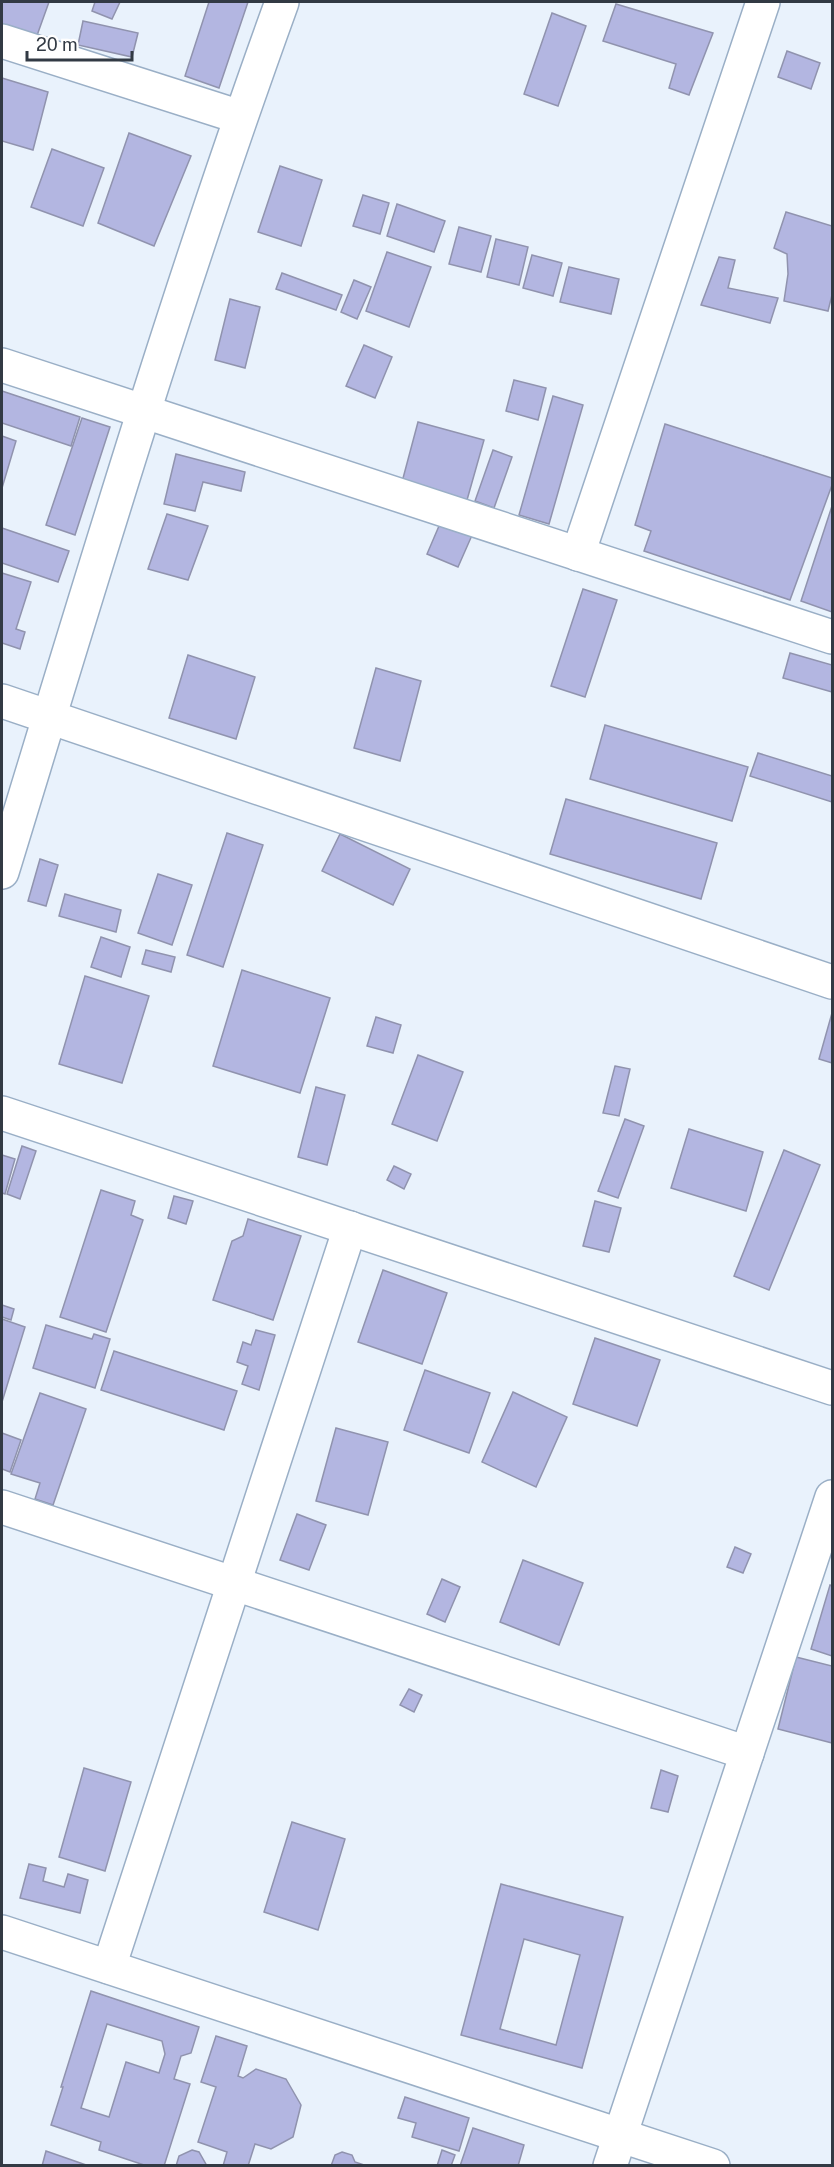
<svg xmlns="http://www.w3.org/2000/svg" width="834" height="2167" viewBox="0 0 834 2167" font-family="'Public Sans',sans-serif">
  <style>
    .building { fill: #b3b6e1; stroke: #9093ae; stroke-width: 1.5; fill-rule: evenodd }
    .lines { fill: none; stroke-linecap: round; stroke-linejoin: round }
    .minor-casing { stroke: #9aafc6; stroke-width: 36 }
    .minor { stroke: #fff; stroke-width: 33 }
  </style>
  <rect width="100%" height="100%" fill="#e9f2fc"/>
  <!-- building -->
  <g class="building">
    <polygon points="2,2 49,2 35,41 2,30"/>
    <polygon points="95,2 120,2 112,19 92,11"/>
    <polygon points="209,2 248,2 219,88 185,76"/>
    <polygon points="616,4 713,33 689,95 669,88 676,64 603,41"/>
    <polygon points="552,13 586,26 558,106 524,94"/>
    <polygon points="83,21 138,33 132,57 78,45"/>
    <polygon points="787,51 820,63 811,89 778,77"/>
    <polygon points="2,78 48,92 33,150 2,141"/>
    <polygon points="129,133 191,156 154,246 98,223"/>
    <polygon points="52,149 104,168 83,226 31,207"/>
    <polygon points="280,166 322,180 301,246 258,232"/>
    <polygon points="363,195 389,203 380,234 353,226"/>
    <polygon points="397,204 445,221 434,252 387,236"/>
    <polygon points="786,212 832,226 832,295 828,311 784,301 788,274 787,254 774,248"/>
    <polygon points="459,227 491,236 481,272 449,264"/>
    <polygon points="496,239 528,247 519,285 487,277"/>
    <polygon points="387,252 431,267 409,327 366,311"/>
    <polygon points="532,255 562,263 553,296 523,288"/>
    <polygon points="719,257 735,260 728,288 778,298 770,323 701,305"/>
    <polygon points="569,267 619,279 611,314 560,302"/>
    <polygon points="282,273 342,295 336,310 276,289"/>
    <polygon points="354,280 371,287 357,319 341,312"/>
    <polygon points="230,299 260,307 245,368 215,360"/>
    <polygon points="364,345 392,357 375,398 346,386"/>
    <polygon points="514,380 546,388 538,420 506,411"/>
    <polygon points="2,391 80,417 71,446 2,423"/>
    <polygon points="553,396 583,405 549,524 519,515"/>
    <polygon points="82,418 110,427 75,535 46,525"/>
    <polygon points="418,422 484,440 467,500 402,482"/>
    <polygon points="665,424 832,478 832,485 790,600 644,551 651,531 635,525"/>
    <polygon points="2,436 16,441 2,488"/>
    <polygon points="493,450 512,457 494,508 475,501"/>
    <polygon points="176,454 245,472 241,491 203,482 195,511 164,504"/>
    <polygon points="832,506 832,612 801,601"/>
    <polygon points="167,514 208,526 188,580 148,569"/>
    <polygon points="442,519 473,533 458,567 427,554"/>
    <polygon points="2,528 69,551 58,582 2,563"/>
    <polygon points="2,573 31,582 16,629 25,632 20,649 2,643"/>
    <polygon points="583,589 617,600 585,697 551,686"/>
    <polygon points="790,653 832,665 832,692 783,678"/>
    <polygon points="188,655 255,677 236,739 169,718"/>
    <polygon points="376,668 421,681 400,761 354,748"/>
    <polygon points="605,725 748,767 732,821 590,779"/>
    <polygon points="758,753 832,776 832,802 750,776"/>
    <polygon points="566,799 717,843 701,899 550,854"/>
    <polygon points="227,833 263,845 223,967 187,955"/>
    <polygon points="340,834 410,869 393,905 322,871"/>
    <polygon points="40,859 58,865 46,906 28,901"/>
    <polygon points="158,874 192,885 172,945 138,933"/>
    <polygon points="65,894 121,910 116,932 59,916"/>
    <polygon points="101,937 130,947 121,977 91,967"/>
    <polygon points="146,950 175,957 171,972 142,964"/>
    <polygon points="242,970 330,998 300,1093 213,1066"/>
    <polygon points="85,976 149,996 122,1083 59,1064"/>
    <polygon points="832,1013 832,1063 819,1059"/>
    <polygon points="376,1017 401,1025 393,1053 367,1046"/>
    <polygon points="418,1055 463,1072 437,1141 392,1124"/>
    <polygon points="615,1066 630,1069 619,1116 603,1113"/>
    <polygon points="316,1087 345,1095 327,1165 298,1157"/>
    <polygon points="625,1119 644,1126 618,1198 598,1191"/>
    <polygon points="689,1129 763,1152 746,1211 671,1188"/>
    <polygon points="22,1146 36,1151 20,1199 7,1194"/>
    <polygon points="784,1150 820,1165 769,1290 734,1276"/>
    <polygon points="2,1155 15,1159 5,1194 2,1193"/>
    <polygon points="394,1166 411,1174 404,1189 387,1180"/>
    <polygon points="101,1190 135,1201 131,1215 143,1220 106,1332 60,1317"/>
    <polygon points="174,1196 193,1201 186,1224 168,1218"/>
    <polygon points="595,1201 621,1208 609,1252 583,1246"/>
    <polygon points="248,1219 301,1236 273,1320 213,1300 232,1241 243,1236"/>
    <polygon points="383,1270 447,1293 422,1364 358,1342"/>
    <polygon points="2,1305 14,1309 11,1320 2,1317"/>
    <polygon points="2,1319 25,1327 2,1402"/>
    <polygon points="46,1325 92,1339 94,1334 110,1339 95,1388 33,1368"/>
    <polygon points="256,1330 275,1335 259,1390 242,1384 248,1366 237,1362 243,1342 251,1345"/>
    <polygon points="595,1338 660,1360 637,1426 573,1404"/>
    <polygon points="114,1351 237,1391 224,1430 101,1390"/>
    <polygon points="425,1370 490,1393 469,1453 404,1430"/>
    <polygon points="513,1392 567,1417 536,1487 482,1462"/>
    <polygon points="40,1393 86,1409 53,1505 35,1499 40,1483 11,1474"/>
    <polygon points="336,1428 388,1442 368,1515 316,1501"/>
    <polygon points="2,1433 21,1440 10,1472 2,1469"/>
    <polygon points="297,1514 326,1525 309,1570 280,1560"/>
    <polygon points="735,1547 751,1554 743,1573 727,1567"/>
    <polygon points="523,1560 583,1583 559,1645 500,1622"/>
    <polygon points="442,1579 460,1587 445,1622 427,1614"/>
    <polygon points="830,1585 832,1586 832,1656 811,1649"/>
    <polygon points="796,1657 832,1666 832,1743 778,1729"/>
    <polygon points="409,1689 422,1695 414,1712 400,1705"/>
    <polygon points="84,1768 131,1782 105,1871 59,1857"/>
    <polygon points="661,1770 678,1776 668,1812 651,1808"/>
    <polygon points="292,1822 345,1839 318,1930 264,1912"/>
    <polygon points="29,1864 46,1868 43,1881 64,1887 68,1874 88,1880 80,1913 20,1898"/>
    <path d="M501,1884L623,1917L582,2068L461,2035ZM524,1939L580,1955L556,2045L500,2029Z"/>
    <path d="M91,1991L199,2027L191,2053L181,2056L174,2079L190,2084L164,2166H147L99,2150L101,2142L51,2125L63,2087H61ZM107,2024L162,2041L165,2054L159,2073L126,2062L109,2117L81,2108Z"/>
    <polygon points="216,2036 247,2046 238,2076 243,2078 256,2069 286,2079 301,2105 293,2137 271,2149 255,2144 248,2166 223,2166 227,2152 198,2142 216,2087 201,2082"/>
    <polygon points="405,2097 469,2118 459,2151 412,2137 416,2123 398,2118"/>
    <polygon points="473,2128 524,2145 518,2166 460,2166"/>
    <polygon points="192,2150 199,2152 207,2166 176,2166 179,2156"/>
    <polygon points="442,2150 455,2155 451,2166 437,2166"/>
    <polygon points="46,2151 89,2166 42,2166"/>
    <polygon points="342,2152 352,2155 355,2162 367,2166 331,2166 335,2155"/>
  </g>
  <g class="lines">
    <defs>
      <g id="minor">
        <polyline points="2,41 240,117"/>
        <polyline points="2,365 832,637"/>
        <polyline points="578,554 763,2"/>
        <polyline points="2,701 832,982"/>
        <path d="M2,872C91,581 178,288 282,2"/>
        <polyline points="2,1113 832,1388"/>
        <polyline points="2,1507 747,1753"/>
        <polyline points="2,1932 713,2166"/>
        <polyline points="109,1967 350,1228"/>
        <polyline points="610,2166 832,1497"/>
      </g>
    </defs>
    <!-- minor casing -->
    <use href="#minor" class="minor-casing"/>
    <!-- minor -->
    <use href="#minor" class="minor"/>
  </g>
  <!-- border -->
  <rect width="834" height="2167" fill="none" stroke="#323a44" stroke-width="6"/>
  <!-- scale -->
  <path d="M27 51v9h105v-9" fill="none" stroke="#323a44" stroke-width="3"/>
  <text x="36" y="51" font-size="18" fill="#323a44" stroke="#fefefe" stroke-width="4.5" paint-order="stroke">20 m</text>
</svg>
